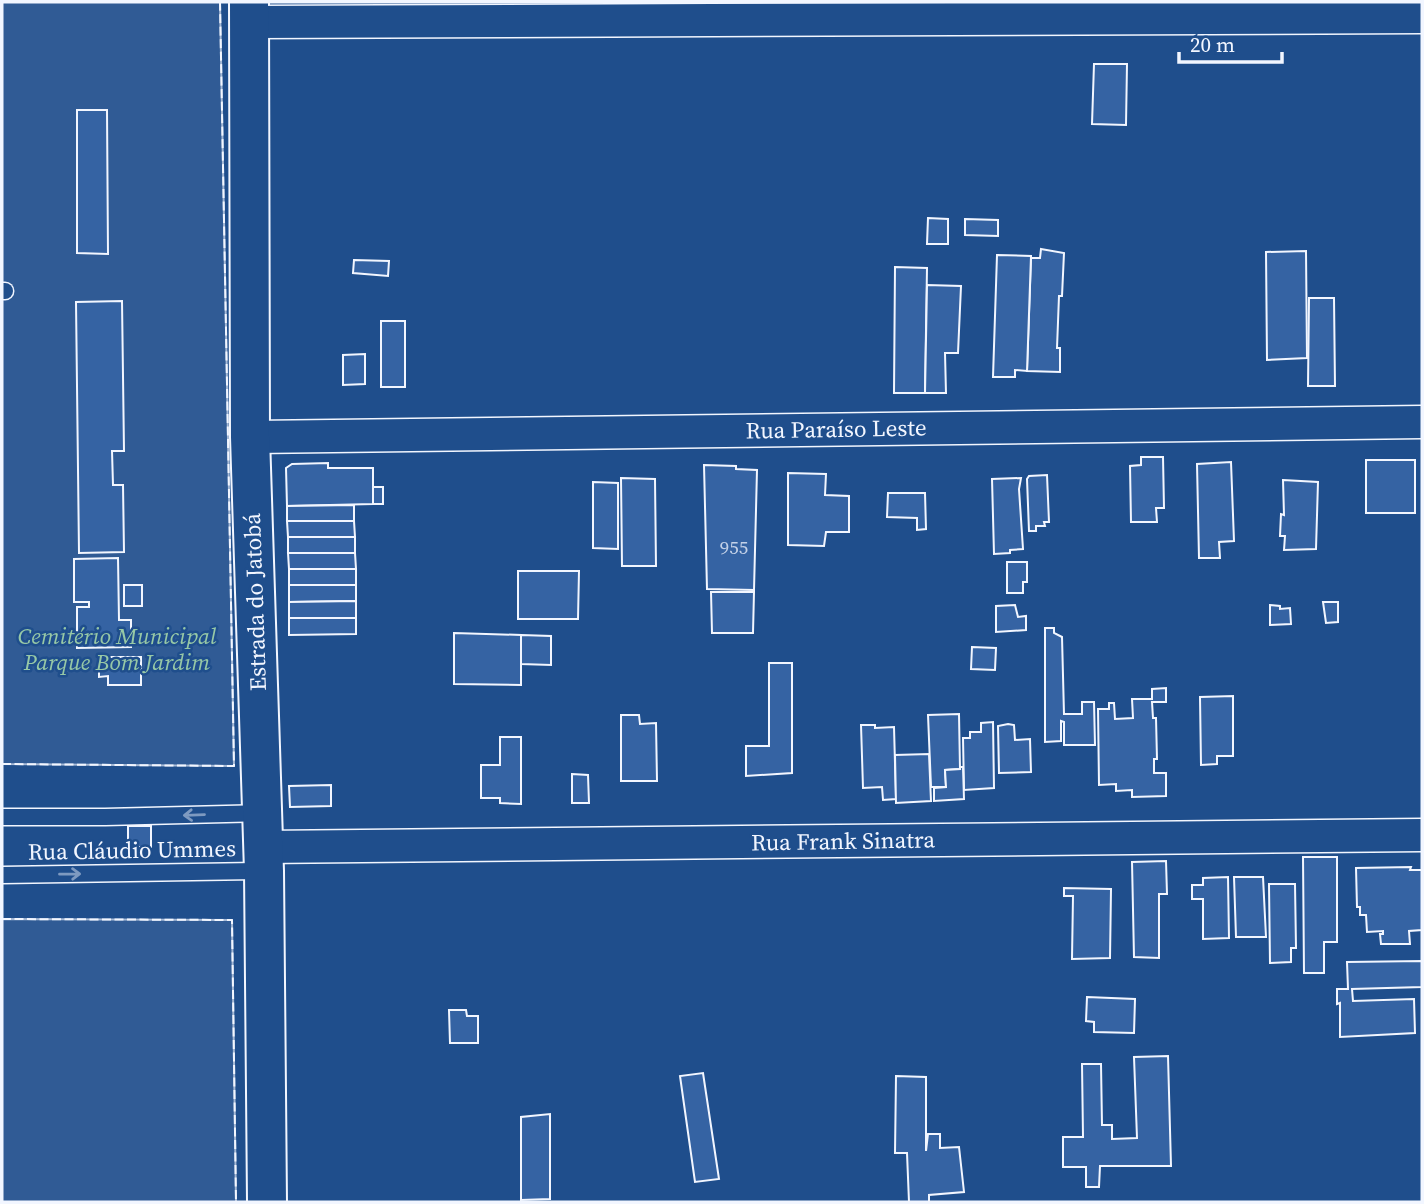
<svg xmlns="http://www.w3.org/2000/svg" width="1424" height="1204" viewBox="0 0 1424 1204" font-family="'Source Serif 4',serif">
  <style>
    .built { fill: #305b95; stroke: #a8bbd7; stroke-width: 2 }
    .building { fill: #3563a3; stroke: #f2f6ff; stroke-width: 2 }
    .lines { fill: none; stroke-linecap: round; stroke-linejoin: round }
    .lane-casing { stroke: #f2f6ff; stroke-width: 19 }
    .street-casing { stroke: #f2f6ff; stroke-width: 35 }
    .secondary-casing { stroke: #f2f6ff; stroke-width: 42 }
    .lane { stroke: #1f4e8c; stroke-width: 16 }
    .street { stroke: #1f4e8c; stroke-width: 32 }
    .secondary { stroke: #1f4e8c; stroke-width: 38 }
    .fence { stroke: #f2f6ff; stroke-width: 2; stroke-dasharray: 9 3.5; stroke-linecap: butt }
    .oneway { stroke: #7e9ac0 }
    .labels { text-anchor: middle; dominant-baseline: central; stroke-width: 5; stroke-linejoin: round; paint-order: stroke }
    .number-label { font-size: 19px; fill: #c3d1e8 }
    .street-label { font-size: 23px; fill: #f2f6ff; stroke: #1f4e8c }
    .park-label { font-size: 23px; font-style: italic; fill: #97c8a6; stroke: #1f4e8c }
  </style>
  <rect width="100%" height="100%" fill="#1f4e8c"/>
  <!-- built -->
  <g class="built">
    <polygon points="2,2 220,2 234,766 2,764"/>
    <polygon points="2,919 232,920 236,1202 2,1202"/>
  </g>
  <!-- building -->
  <g class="building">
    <polygon points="1094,64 1127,64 1126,125 1092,124"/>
    <polygon points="77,110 107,110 108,254 77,253"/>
    <polygon points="928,218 948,219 948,244 927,244"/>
    <polygon points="965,219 998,220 998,236 965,235"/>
    <polygon points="1041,249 1064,253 1062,296 1059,296 1057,348 1060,348 1060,372 1027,371 1031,258 1040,258"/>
    <polygon points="1306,251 1307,358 1267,360 1266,252"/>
    <polygon points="997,255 1031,256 1027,371 1015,370 1015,377 993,377"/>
    <polygon points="354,260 389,261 388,276 353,273"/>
    <polygon points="895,267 927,268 925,393 894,393"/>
    <polygon points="927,285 961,286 958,353 945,353 946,393 925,393"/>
    <polygon points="1309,298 1334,298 1335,386 1308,386"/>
    <polygon points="122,301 124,451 112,451 113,485 123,485 124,552 79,553 76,302"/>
    <rect x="381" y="321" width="24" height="66"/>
    <polygon points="365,354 365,384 343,385 343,355"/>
    <polygon points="1141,457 1163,457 1164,508 1156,508 1157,522 1131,522 1130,466 1141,465"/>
    <rect x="1366" y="460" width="49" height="53"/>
    <polygon points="1231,462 1234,541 1219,542 1220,558 1199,558 1197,464"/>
    <polygon points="328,463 328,468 373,468 373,504 287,506 286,468 292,464"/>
    <polygon points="704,465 736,466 736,469 757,470 754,590 707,589"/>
    <polygon points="788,473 826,474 825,495 849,496 849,532 826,532 824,546 788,545"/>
    <polygon points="1047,475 1049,522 1044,522 1045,526 1036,526 1036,531 1029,531 1027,479 1029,476"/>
    <polygon points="621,478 655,479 656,566 622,566"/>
    <polygon points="1021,478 1019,489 1023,549 1010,550 1010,553 994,554 992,479"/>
    <polygon points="1283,480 1318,482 1316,549 1284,550 1285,536 1280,536 1281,514 1284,515"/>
    <polygon points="593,482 618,483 618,549 593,548"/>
    <rect x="373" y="487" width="10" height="17"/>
    <polygon points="888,493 925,493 926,529 917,530 917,518 887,517"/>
    <polygon points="354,505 354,521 287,521 287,506"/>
    <polygon points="287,521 354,521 355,537 288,537"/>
    <rect x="288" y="537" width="67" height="16"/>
    <polygon points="288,553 355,553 356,569 289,569"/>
    <polygon points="118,558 119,620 131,620 131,647 77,648 77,607 89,607 89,602 74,602 74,559"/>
    <polygon points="1007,562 1027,562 1027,582 1023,582 1023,593 1007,593"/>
    <rect x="289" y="569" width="67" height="16"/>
    <polygon points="518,571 579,571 578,619 518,619"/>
    <rect x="124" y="585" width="18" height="21"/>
    <polygon points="289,585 356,585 356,601 289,602"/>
    <polygon points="711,592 754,592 753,633 712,633"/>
    <polygon points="356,601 356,618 289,618 289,602"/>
    <polygon points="1323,602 1338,602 1338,622 1326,623"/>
    <polygon points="1015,605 1018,617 1026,616 1026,630 996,632 996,606"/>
    <polygon points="1270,605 1280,606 1280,609 1290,608 1291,624 1270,625"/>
    <polygon points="289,618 356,618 356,634 289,635"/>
    <polygon points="1045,628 1054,628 1054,633 1062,637 1064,714 1082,714 1082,702 1094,702 1095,745 1064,745 1064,722 1061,721 1061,741 1045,742"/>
    <polygon points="454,633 521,635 521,685 454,684"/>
    <polygon points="521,635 551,636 551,665 521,664"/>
    <polygon points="972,647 996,648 995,670 971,669"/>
    <polygon points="99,657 141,657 141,685 108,685 108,676 99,677"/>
    <polygon points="769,663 792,663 792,773 746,776 746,746 769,746"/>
    <polygon points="1166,688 1166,702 1152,702 1153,718 1156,718 1157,759 1154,759 1154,773 1166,773 1166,796 1132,797 1132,790 1116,791 1116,784 1099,785 1098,709 1109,709 1109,703 1114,703 1115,719 1133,718 1132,699 1152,699 1152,689"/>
    <polygon points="1233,696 1233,756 1217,756 1217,764 1201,765 1200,697"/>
    <polygon points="959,714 960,769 945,770 946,787 931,787 928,715"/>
    <polygon points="621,715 639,715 640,724 656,723 657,781 621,781"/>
    <polygon points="993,722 994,788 964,790 963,738 970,738 970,732 981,732 981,723"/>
    <polygon points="1008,724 1014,725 1015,740 1030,739 1031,772 999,773 998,726"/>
    <polygon points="861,725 875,725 875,728 894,727 896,799 883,800 882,787 863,788"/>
    <polygon points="500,737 521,737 521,804 500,803 500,798 481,798 481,765 500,765"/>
    <polygon points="929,754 931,801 896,803 895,755"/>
    <polygon points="960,767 963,767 964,799 934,801 934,788 946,787 945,770 960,769"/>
    <polygon points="572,774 588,775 589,803 572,803"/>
    <polygon points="331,785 331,806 290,807 289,786"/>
    <rect x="128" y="826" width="23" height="21"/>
    <polygon points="1303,857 1337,857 1337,942 1324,942 1324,973 1304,973"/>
    <polygon points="1166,861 1167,894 1159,894 1159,958 1134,957 1132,862"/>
    <polygon points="1411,867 1410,870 1422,870 1422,930 1409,931 1410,944 1381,944 1380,934 1383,934 1383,931 1367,932 1366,915 1360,915 1360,907 1357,907 1356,868"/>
    <polygon points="1228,877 1229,938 1203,939 1203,899 1192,899 1192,885 1203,885 1203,878"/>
    <polygon points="1234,877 1263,877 1266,937 1236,937"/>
    <polygon points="1269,884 1295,884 1296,948 1291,948 1291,962 1270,963"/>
    <polygon points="1064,888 1111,889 1110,958 1072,959 1073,896 1064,896"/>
    <polygon points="1422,961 1422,987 1352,989 1353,1001 1414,999 1415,1033 1340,1037 1340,1003 1337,1004 1337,989 1348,989 1347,962"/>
    <polygon points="1087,997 1135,999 1134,1033 1094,1032 1094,1022 1086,1021"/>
    <polygon points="449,1010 466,1010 467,1016 478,1016 478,1043 450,1043"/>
    <polygon points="1168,1056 1171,1166 1100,1166 1099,1187 1086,1187 1086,1167 1063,1167 1063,1137 1083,1137 1082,1064 1101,1064 1102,1125 1112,1125 1112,1139 1137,1138 1134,1057"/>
    <polygon points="703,1073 719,1179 695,1182 680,1076"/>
    <polygon points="896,1076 926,1077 926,1151 928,1134 940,1134 940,1148 959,1147 964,1192 929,1195 929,1202 909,1202 907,1153 895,1153"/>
    <polygon points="550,1114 550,1199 521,1200 521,1117"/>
  </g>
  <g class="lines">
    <defs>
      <g id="lane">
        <polyline points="2,291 5,291"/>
        <polyline points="2,817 105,817 262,813"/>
        <polyline points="2,875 264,871"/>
      </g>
      <g id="street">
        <polyline points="250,22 1422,17"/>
        <polyline points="250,437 1422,422"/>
        <polyline points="263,847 1422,835"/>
      </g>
      <polyline id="secondary" points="249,2 250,437 264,871 267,1202"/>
    </defs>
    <!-- lane casing -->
    <use href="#lane" class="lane-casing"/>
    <!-- street casing -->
    <use href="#street" class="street-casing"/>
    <!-- secondary casing -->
    <use href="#secondary" class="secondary-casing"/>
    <!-- lane -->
    <use href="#lane" class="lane"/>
    <!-- street -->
    <use href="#street" class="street"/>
    <!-- secondary -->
    <use href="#secondary" class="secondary"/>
    <!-- fence -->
    <g class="fence">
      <polyline points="2,764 234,766 220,2"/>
      <polyline points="2,919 232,920 236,1202"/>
    </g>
  </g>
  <!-- one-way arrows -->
  <defs><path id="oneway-shaft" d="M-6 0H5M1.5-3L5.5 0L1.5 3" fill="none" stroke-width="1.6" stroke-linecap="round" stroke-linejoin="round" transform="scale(1.75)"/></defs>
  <g class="oneway">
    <use href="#oneway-shaft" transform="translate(194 815) rotate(178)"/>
    <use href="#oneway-shaft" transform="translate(70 874) rotate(-1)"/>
  </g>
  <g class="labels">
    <!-- number labels -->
    <g class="number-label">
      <text x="734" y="547">955</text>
    </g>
    <!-- street labels -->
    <g class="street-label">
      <text transform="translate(836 429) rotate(-1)">Rua Paraíso Leste</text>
      <text transform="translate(255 602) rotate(-92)">Estrada do Jatobá</text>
      <text transform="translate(843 841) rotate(-1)">Rua Frank Sinatra</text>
      <text transform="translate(132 850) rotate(-1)">Rua Cláudio Ummes</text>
    </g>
    <!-- park labels -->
    <g class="park-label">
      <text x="117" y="636">Cemitério Municipal<tspan x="117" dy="26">Parque Bom Jardim</tspan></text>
    </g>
  </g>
  <!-- border -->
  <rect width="1424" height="1204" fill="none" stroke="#f2f6ff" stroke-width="7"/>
  <!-- scale -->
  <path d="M1179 52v10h103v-10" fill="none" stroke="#f2f6ff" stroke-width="3.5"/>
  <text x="1190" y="52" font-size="21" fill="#f2f6ff" stroke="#1f4e8c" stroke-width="5" paint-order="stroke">20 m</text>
</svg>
